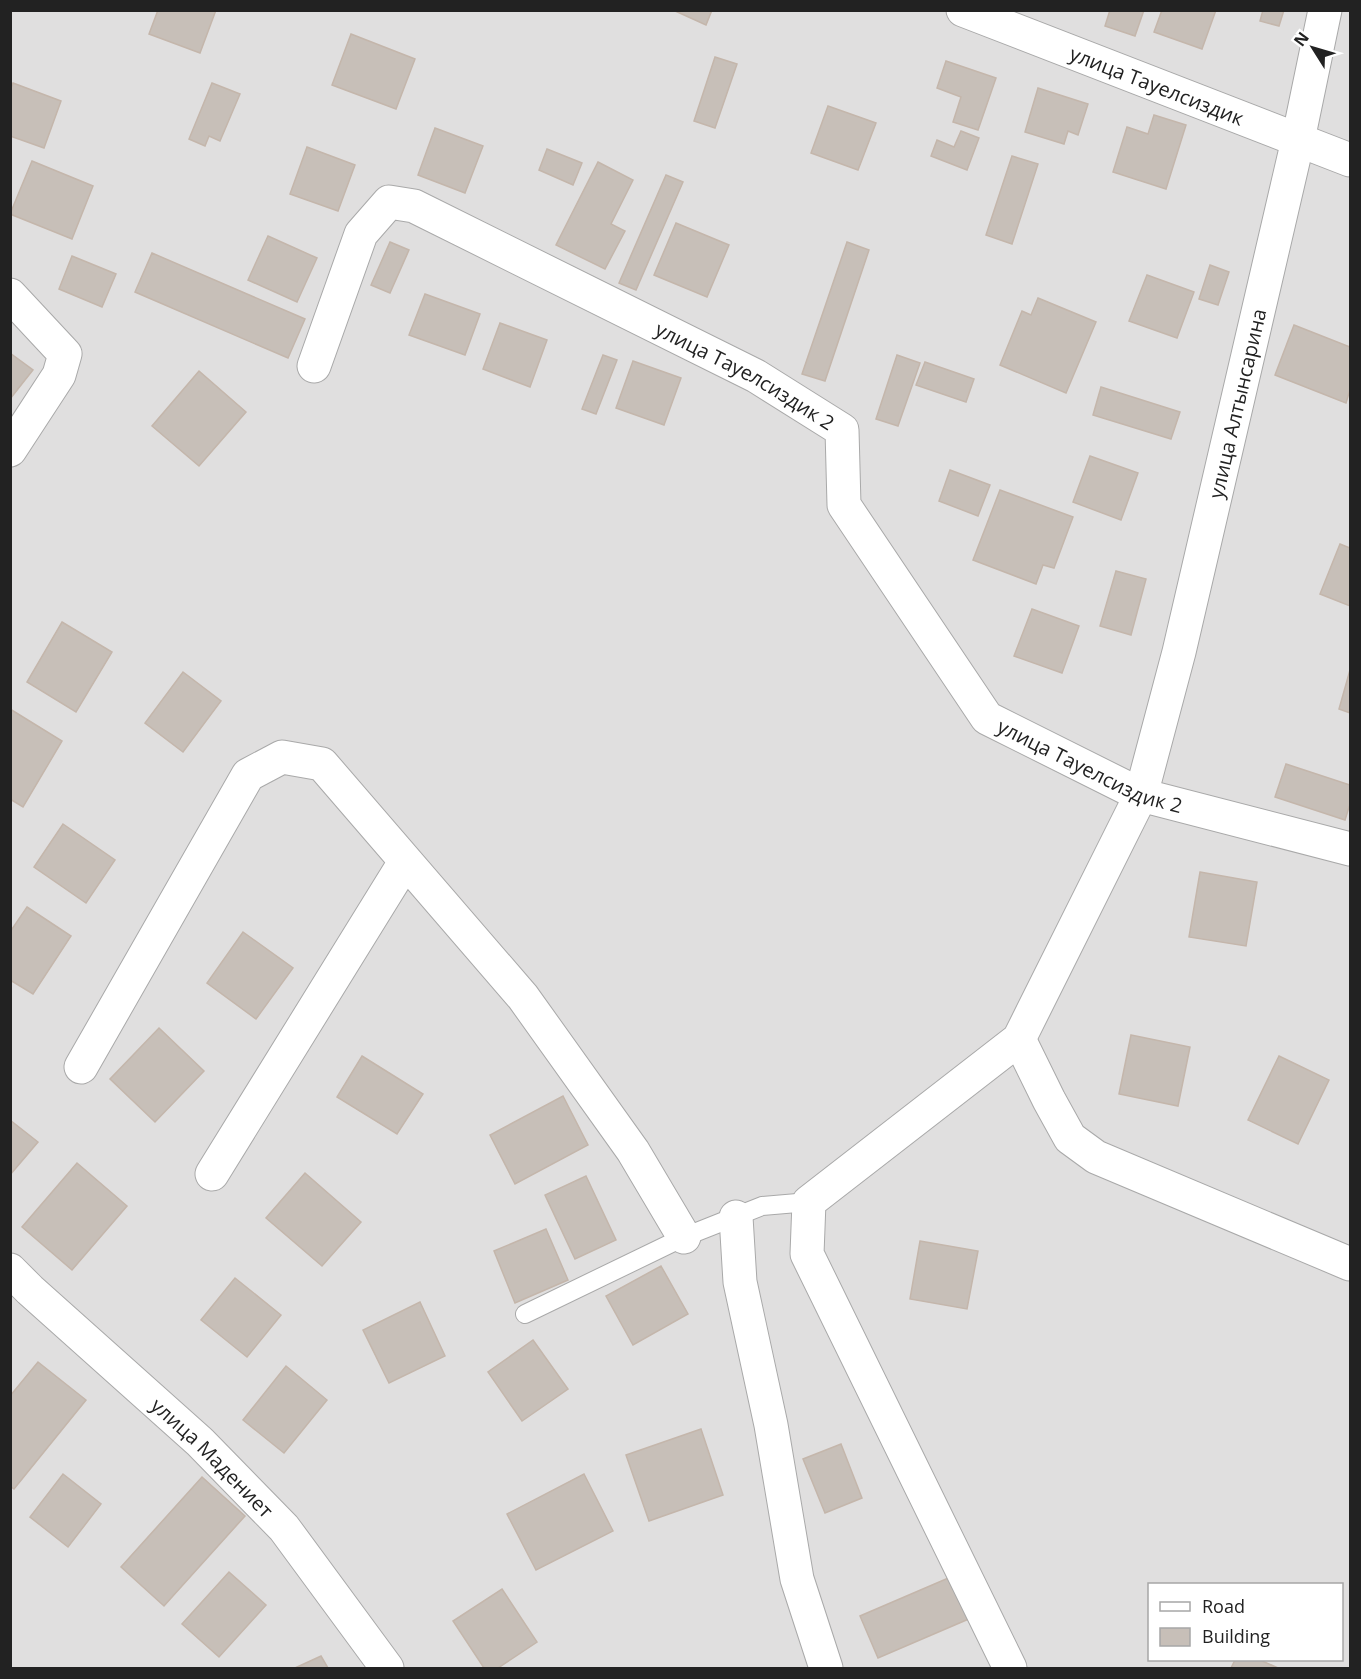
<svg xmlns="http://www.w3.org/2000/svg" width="1361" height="1679" viewBox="0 0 1361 1679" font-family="'Open Sans',sans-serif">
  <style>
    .residential { fill: #e0dfdf; fill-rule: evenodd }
    .building { fill: #c7bfb8; stroke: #c4b6ab; stroke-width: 1.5 }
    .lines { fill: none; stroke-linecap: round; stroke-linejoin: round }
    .service-casing { stroke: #a9a9a9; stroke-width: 20 }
    .minor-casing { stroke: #a9a9a9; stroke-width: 35 }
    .tertiary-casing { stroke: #a9a9a9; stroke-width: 35 }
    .service { stroke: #fff; stroke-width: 18 }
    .minor { stroke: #fff; stroke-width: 33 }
    .tertiary { stroke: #fff; stroke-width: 33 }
    .labels { text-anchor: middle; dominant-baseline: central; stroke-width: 5; stroke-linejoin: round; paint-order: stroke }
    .street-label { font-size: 20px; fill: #222; stroke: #fff }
  </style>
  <rect width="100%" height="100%" fill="#f2efe9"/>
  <!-- residential -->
  <path class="residential" d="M11,11H1350V1668H11ZM1150,1584H1342V1660H1150Z"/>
  <!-- building -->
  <g class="building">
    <polygon points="158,10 216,10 200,53 149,34"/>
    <polygon points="673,10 712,10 706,25"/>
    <polygon points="1110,10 1144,10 1135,36 1105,26"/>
    <polygon points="1162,10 1216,10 1202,49 1154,32"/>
    <polygon points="1263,10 1284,10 1279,26 1260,21"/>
    <polygon points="351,34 415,59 396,109 332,85"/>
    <polygon points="715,57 737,64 715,128 694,121"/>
    <polygon points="946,61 996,78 978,130 953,122 961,97 937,88"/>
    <polygon points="13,83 61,101 44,148 10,136 10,91"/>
    <polygon points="212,83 240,94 220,141 209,136 205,146 189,139"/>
    <polygon points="1038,88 1088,104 1078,135 1068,131 1064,144 1025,132"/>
    <polygon points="828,106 876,123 858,170 811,153"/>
    <polygon points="1154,115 1186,125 1166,189 1113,172 1127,127 1148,134"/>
    <polygon points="435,128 483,146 465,193 418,175"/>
    <polygon points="961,131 979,138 967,170 931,156 937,140 954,147"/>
    <polygon points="307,147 355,165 338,211 290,194"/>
    <polygon points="547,149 582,163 573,185 539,170"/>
    <polygon points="1012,156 1038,164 1012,244 986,235"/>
    <polygon points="32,161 93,186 72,239 10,214"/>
    <polygon points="598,162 633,180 611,224 625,231 605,269 556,245"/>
    <polygon points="666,175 683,182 636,290 619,283"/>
    <polygon points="676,223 729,245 707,297 654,275"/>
    <polygon points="268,236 317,258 297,302 248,280"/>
    <polygon points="390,242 409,250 390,293 371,285"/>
    <polygon points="847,242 869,250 825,381 802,374"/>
    <polygon points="152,253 305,319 288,358 135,292"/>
    <polygon points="72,256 116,274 102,307 59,289"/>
    <polygon points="1210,265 1229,272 1218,305 1199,299"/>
    <polygon points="1147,275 1194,292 1177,338 1129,321"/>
    <polygon points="425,294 480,314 465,355 409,335"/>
    <polygon points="1038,298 1096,322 1066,393 1000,365 1022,311 1031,315"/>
    <polygon points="500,323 547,340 530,387 483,369"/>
    <polygon points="1294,325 1350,347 1350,390 1346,403 1275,375"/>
    <polygon points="10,353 33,370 10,399"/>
    <polygon points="603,355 617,360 596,414 582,409"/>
    <polygon points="897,355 920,363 898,426 876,419"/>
    <polygon points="633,361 681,378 664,425 616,408"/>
    <polygon points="925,362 974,379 966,402 916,385"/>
    <polygon points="199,371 246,412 199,466 152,426"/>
    <polygon points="1101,387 1180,412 1171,439 1093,415"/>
    <polygon points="1090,456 1138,473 1121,520 1073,502"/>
    <polygon points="950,470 990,485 978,516 939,501"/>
    <polygon points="1000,490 1073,517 1054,568 1043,565 1036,584 973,560"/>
    <polygon points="1340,544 1350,548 1350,606 1320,594"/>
    <polygon points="1116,571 1146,579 1131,635 1100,626"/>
    <polygon points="1032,609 1079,626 1062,673 1014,656"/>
    <polygon points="62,622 112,652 76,712 27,682"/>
    <polygon points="1350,670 1350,713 1339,709"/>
    <polygon points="183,672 221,701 183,752 145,723"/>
    <polygon points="10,709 62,741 23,807 10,799"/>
    <polygon points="1286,764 1350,785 1350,804 1345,820 1275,797"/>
    <polygon points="63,824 115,860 86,903 34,867"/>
    <polygon points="1200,872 1257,882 1246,946 1189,937"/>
    <polygon points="27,907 71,936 33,994 10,980 10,932"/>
    <polygon points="243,932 293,968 256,1019 207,983"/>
    <polygon points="159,1028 204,1071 155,1122 110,1079"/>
    <polygon points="1131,1035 1190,1047 1178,1106 1119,1094"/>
    <polygon points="362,1056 423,1094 397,1134 337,1097"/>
    <polygon points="1279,1056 1329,1080 1298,1144 1248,1120"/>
    <polygon points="563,1096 588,1145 515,1184 490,1135"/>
    <polygon points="10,1120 38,1142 10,1175"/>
    <polygon points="77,1163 127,1206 72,1270 22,1227"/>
    <polygon points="305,1173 361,1222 322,1266 266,1218"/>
    <polygon points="586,1176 616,1240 575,1259 545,1195"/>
    <polygon points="546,1229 568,1280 515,1303 494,1251"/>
    <polygon points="920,1241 978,1251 967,1309 910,1299"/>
    <polygon points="661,1266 688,1314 633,1345 606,1296"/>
    <polygon points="235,1278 281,1315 247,1357 201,1320"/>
    <polygon points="420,1302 445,1356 389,1383 363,1330"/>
    <polygon points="533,1340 568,1389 522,1421 488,1372"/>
    <polygon points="38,1362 86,1400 14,1489 10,1486 10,1396"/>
    <polygon points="286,1366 327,1400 284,1453 243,1420"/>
    <polygon points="701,1429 723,1495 649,1521 626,1455"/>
    <polygon points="841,1444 862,1498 825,1513 803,1459"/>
    <polygon points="63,1474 101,1504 68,1547 30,1517"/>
    <polygon points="584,1474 613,1531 536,1570 507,1514"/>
    <polygon points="202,1477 245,1516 164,1606 121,1567"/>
    <polygon points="229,1572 266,1605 219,1657 182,1624"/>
    <polygon points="953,1576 971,1618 878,1658 860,1616"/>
    <polygon points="502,1589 537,1642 498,1668 484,1668 453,1621"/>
    <polygon points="321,1656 328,1668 295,1668"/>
    <polygon points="1235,1660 1260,1660 1278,1668 1231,1668"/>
  </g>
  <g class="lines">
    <defs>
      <polyline id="service" points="525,1314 684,1237 762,1206 809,1202"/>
      <g id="minor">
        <polyline points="10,295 65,354 59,375 10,450"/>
        <path id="s1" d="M314,366L361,234L389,202L414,206L756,376L842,430L844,505L987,718L1141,795L1350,849"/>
        <polyline points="1019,1039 1049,1100 1070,1138 1096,1157 1350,1264"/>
        <polyline points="81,1067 248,775 282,757 322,764 523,997 633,1151 684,1237"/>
        <polyline points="212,1174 405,862"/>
        <polyline points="736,1217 740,1282 771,1425 797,1579 826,1668"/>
        <path id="s2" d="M10,1270L30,1290L200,1442L284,1528L387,1668"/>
        <path id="s3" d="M1010,1668L807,1254L809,1202L1019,1039L1141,795L1179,652L1298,140"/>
      </g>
      <g id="tertiary">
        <path id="s4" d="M963,10L1350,160"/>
        <polyline points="1298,140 1325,10"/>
      </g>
    </defs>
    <!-- service casing -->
    <use href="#service" class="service-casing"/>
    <!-- minor casing -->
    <use href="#minor" class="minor-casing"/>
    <!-- tertiary casing -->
    <use href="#tertiary" class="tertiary-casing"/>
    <!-- service -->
    <use href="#service" class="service"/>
    <!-- minor -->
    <use href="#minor" class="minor"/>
    <!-- tertiary -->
    <use href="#tertiary" class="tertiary"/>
  </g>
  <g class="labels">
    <!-- street labels -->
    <g class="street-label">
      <text stroke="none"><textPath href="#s4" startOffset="208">улица Тауелсиздик</textPath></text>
      <text stroke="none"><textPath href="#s1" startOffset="580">улица Тауелсиздик 2</textPath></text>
      <text stroke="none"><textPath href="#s3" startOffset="1455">улица Алтынсарина</textPath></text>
      <text stroke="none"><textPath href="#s1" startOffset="1137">улица Тауелсиздик 2</textPath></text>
      <text stroke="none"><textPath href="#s2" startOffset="276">улица Мадениет</textPath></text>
    </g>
  </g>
  <!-- border -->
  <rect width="1361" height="1679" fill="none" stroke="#222222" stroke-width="24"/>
  <!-- legend -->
  <rect x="1148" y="1583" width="195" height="78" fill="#ffffff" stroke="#a7a7a7" stroke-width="1.5"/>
  <rect x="1160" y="1602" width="30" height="9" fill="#ffffff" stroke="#a7a7a7" stroke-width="1.5"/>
  <text x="1202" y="1613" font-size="18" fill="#222222">Road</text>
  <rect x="1160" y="1628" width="30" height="18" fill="#c7bfb8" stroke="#a7a7a7" stroke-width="1.5"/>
  <text x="1202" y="1643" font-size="18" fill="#222222">Building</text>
  <!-- north arrow -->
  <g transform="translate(1313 48) rotate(307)" stroke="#ffffff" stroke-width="4.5" paint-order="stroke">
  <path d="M0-4.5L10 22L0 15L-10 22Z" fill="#222222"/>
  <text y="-9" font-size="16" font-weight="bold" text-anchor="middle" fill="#222222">N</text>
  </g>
</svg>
